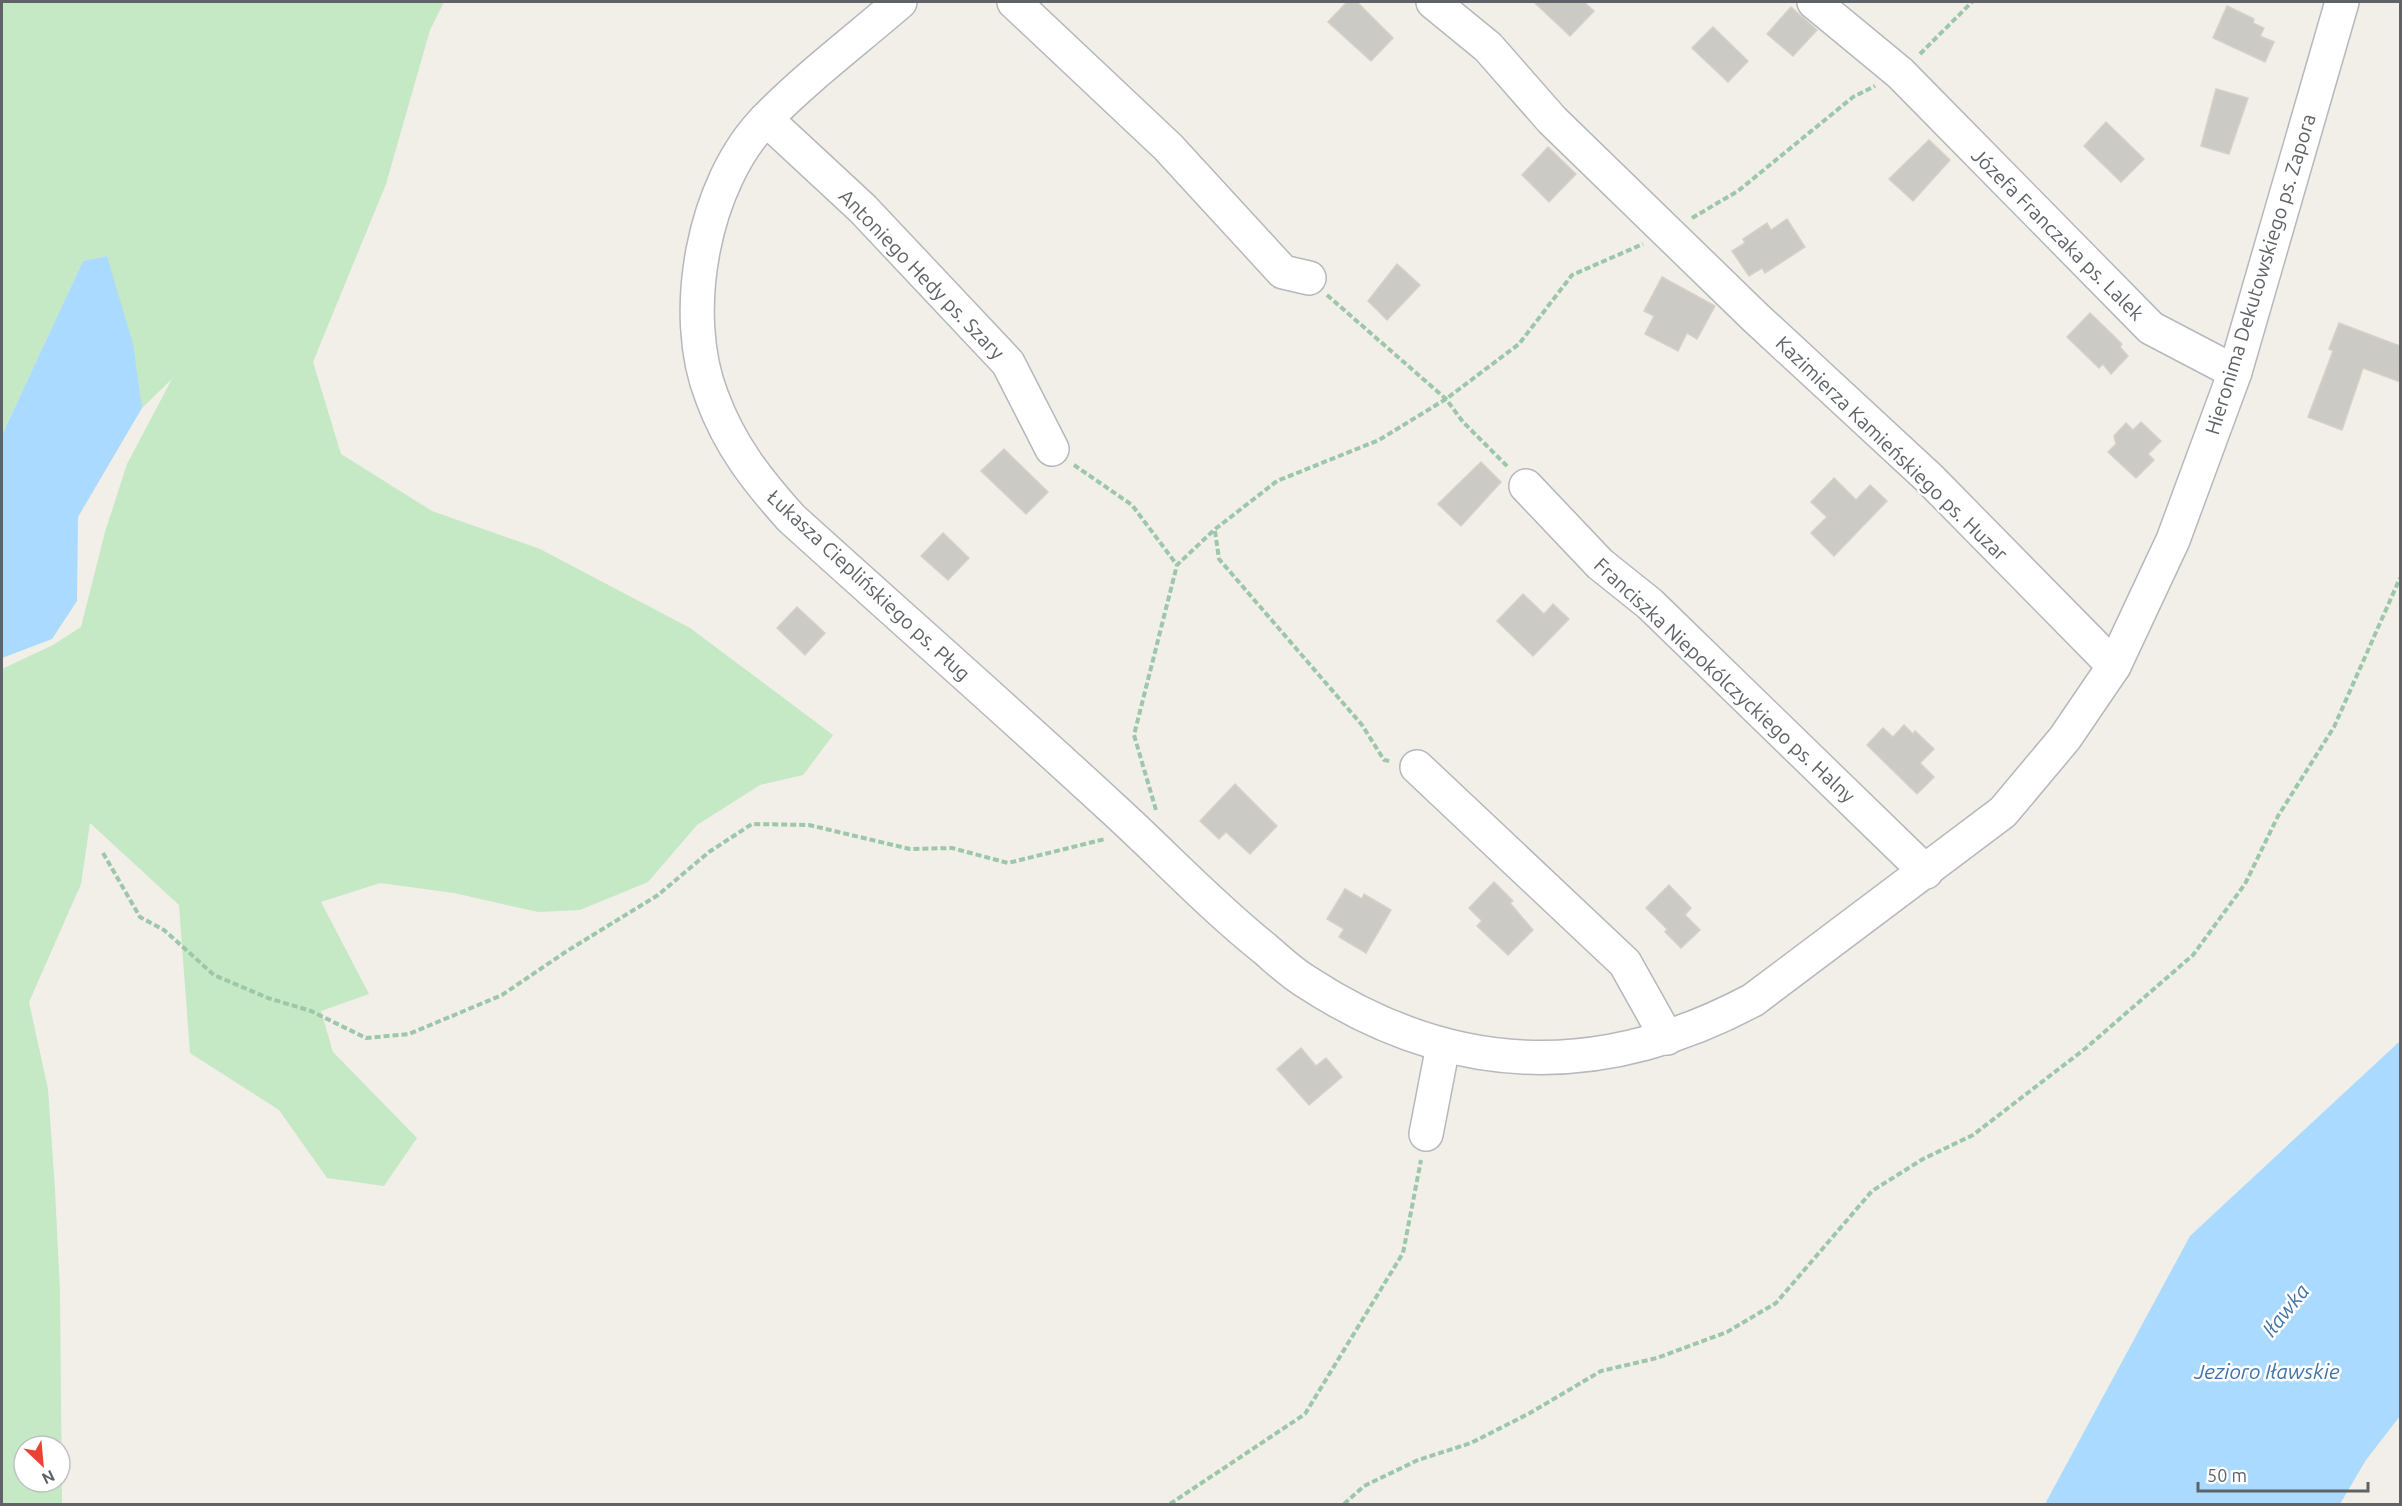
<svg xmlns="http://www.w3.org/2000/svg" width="2402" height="1506" viewBox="0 0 2402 1506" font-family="Ubuntu,sans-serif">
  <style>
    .green { fill: #c5e8c5; fill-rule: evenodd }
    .water { fill: #aadaff }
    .building { fill: #cccac5; stroke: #d6d1c6; stroke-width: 1.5 }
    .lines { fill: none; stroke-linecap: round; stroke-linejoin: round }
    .minor-casing { stroke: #b5b8bc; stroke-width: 36 }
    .path { stroke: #9cc7a9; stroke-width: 4; stroke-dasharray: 6 3; stroke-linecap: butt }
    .minor { stroke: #fff; stroke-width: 33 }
    .labels { text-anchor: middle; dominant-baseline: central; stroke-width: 5; stroke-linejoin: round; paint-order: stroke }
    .street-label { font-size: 20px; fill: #5f6368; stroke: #fff }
    .water-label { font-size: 21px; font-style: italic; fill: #4174aa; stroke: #fff }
  </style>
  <rect width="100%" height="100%" fill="#f1efe8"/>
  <!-- green -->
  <path class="green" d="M2,2H444L430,30L386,184L313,362L341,454L432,511L540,549L690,628L833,735L803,775L760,785L697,825L648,882L580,910L538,912L454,893L380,883L321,902L369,994L321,1011L333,1052L417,1138L384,1186L327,1178L279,1110L190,1053L179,905L90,823L81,884L29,1002L48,1089L55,1190L60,1292L62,1504H2V669L53,645L81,627L105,532L127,464L172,379L142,408L107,256L83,261L2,435ZM24,1446H60V1482H24Z"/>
  <!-- water -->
  <g class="water">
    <polygon points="107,256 133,344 142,408 78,517 77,601 52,639 2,658 2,435 83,261"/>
    <polygon points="2400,1041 2400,1416 2366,1460 2340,1504 2045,1504 2190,1236"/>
  </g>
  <!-- building -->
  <g class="building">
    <polygon points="1347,2 1357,2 1393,38 1371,61 1328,22"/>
    <polygon points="1534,2 1584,2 1594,11 1570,36"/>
    <polygon points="2227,6 2254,19 2253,23 2264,28 2260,36 2274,42 2265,62 2213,38"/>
    <polygon points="1791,7 1817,30 1793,56 1767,34"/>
    <polygon points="1713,27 1748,61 1728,82 1692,48"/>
    <polygon points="2216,89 2248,98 2229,154 2201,146"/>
    <polygon points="2106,122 2144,159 2121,182 2084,146"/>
    <polygon points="1929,140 1950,160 1913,201 1889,179"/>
    <polygon points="1548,147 1576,174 1549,202 1522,175"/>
    <polygon points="1787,219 1805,247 1765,273 1762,268 1749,276 1732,251 1745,243 1743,239 1767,223 1771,230"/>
    <polygon points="1397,264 1420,285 1387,320 1368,301"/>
    <polygon points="1662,277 1715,306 1697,339 1687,333 1678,351 1645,334 1654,316 1644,311"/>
    <polygon points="2090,313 2122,344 2120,347 2128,356 2111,374 2103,364 2099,368 2067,337"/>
    <polygon points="2339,323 2400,346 2400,382 2363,368 2342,430 2308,417 2333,351 2329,349"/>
    <polygon points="2141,422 2161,441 2148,454 2154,460 2136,478 2108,452 2116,444 2114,436 2126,423 2133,430"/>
    <polygon points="1004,449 1048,492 1026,514 981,471"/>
    <polygon points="1481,462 1501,482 1461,526 1438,504"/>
    <polygon points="1834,478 1856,500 1870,485 1887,501 1834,556 1811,533 1827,517 1811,502"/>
    <polygon points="943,533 969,558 948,580 921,556"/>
    <polygon points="1523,594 1544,614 1553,604 1569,619 1533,656 1497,621"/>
    <polygon points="797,607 825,633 805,655 777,628"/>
    <polygon points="1904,725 1913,734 1915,731 1934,749 1920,763 1934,777 1917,794 1867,745 1883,728 1893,737"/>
    <polygon points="1235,784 1277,826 1250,854 1226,832 1219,839 1200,821"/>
    <polygon points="1494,882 1513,901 1510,903 1533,930 1508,955 1477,926 1482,921 1469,908"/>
    <polygon points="1669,885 1691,908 1685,915 1700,930 1681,948 1665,932 1667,929 1646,908"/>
    <polygon points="1345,889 1362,899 1364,894 1391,910 1366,953 1339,937 1344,929 1327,919"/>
    <polygon points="1301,1048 1316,1066 1326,1058 1342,1077 1309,1105 1277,1069"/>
  </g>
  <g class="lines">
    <defs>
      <g id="minor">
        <path d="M900,2C856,40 807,77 766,119C703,183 679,314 712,397C730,446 757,480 791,518C897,614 1004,708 1109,805C1161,852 1209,904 1264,948C1277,959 1290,972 1305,981C1451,1077 1599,1082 1753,1000L2003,812L2065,738L2114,666L2173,540L2235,372L2342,2"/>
        <polyline points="1014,2 1168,147 1283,272 1309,278"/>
        <polyline points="1433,2 1488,47 1552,120 1756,318 1929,478 2114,666"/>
        <polyline points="1814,2 1900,73 2151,328 2235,372"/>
        <polyline points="766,119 863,209 1008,363 1052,449"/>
        <polyline points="1526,486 1600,564 1650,604 1926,872"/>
        <polyline points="1417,767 1625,963 1667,1038"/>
        <polyline points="1426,1134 1443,1046"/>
      </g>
    </defs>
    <!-- minor casing -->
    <use href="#minor" class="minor-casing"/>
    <!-- path -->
    <g class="path">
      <polyline points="1920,54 1972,2"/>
      <polyline points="1692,218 1738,191 1853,97 1875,86"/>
      <polyline points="1327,295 1446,399 1463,422 1508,467"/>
      <polyline points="1074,465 1132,505 1177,565"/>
      <polyline points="1215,531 1219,559 1362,725 1384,760 1390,761"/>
      <polyline points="1156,810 1134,735 1177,565 1214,530 1277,481 1379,440 1446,399 1519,344 1572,275 1643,244"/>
      <polyline points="103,853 140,917 164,930 214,975 268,998 311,1011 366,1038 409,1034 502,995 567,951 658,895 709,852 752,824 809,825 910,849 952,848 1008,863 1105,839"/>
      <polyline points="1170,1504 1305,1414 1403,1253 1421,1160"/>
      <polyline points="1344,1504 1364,1486 1418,1460 1471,1443 1530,1413 1601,1371 1657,1358 1727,1332 1776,1303 1872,1191 1923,1159 1973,1135 2086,1048 2193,955 2245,884 2278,816 2334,727 2400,578"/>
    </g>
    <!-- minor -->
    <use href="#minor" class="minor"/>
  </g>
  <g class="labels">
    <!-- street labels -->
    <g class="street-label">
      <text transform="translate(2058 234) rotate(45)">Józefa Franczaka ps. Lalek</text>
      <text transform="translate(922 274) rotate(46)">Antoniego Hedy ps. Szary</text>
      <text transform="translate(2260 274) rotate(-73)">Hieronima Dekutowskiego ps. Zapora</text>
      <text transform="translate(1892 448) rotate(44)">Kazimierza Kamieńskiego ps. Huzar</text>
      <text transform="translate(869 585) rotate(43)">Łukasza Cieplińskiego ps. Pług</text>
      <text transform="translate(1725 680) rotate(43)">Franciszka Niepokólczyckiego ps. Halny</text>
    </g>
    <!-- water labels -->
    <g class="water-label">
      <text transform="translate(2285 1310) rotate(-51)">Iławka</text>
      <text x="2267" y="1371">Jezioro Iławskie</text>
    </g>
  </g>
  <!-- border -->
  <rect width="2402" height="1506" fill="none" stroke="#5f6368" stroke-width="6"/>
  <!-- north arrow -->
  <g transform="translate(42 1464) rotate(154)"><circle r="28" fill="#ffffff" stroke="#bfc1c3" stroke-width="1.5"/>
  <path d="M0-4.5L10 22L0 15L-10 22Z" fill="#ea4335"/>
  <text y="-9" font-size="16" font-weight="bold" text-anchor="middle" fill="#5f6368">N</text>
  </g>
  <!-- scale -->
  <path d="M2198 1482v9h170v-9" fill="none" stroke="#5f6368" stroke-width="3"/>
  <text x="2207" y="1482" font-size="18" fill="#5f6368" stroke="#ffffff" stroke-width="4.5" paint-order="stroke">50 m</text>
</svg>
